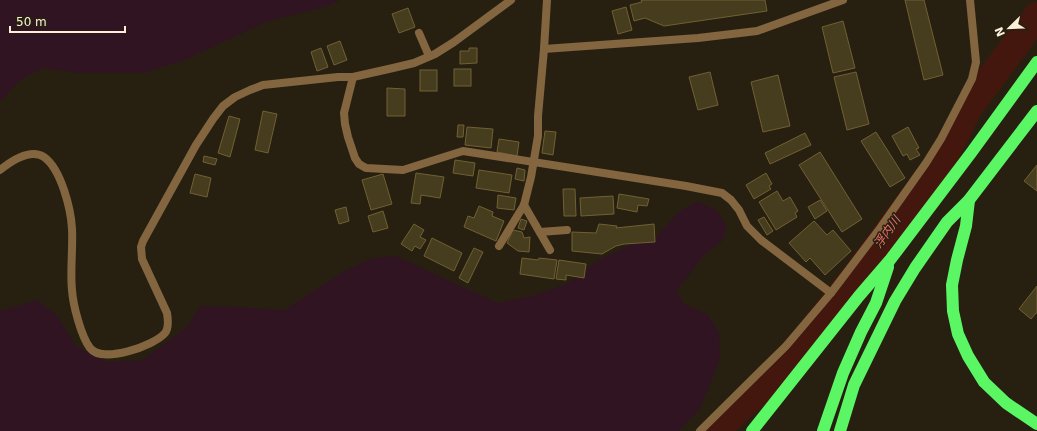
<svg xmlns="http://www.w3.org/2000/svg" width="1037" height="431" viewBox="0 0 1037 431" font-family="'DejaVu Sans','Noto Sans JP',sans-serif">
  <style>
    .green { fill: #301422 }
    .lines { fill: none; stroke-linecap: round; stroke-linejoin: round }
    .river { stroke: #43170e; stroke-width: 28 }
    .building { fill: #463c1e; stroke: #716032 }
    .minor { stroke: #83663f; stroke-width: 8 }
    .motorway { stroke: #5bf664; stroke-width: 12 }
    .labels { text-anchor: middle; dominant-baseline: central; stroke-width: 3; stroke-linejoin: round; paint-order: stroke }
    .water-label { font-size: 12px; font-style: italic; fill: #f76d6d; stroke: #272011 }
  </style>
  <rect width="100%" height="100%" fill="#272011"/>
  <!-- green -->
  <g class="green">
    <polygon points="0,0 340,0 331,5 266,22 185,60 144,73 78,73 43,68 18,82 0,102"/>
    <polygon points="698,201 717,211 727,226 723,240 704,255 677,290 683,303 708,315 719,333 720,359 700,409 679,431 0,431 0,311 38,300 58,317 76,346 107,362 142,360 187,327 201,306 240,307 284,310 343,272 372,258 397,256 430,272 498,303 535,295 567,284 598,260 639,241 652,241 680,211"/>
  </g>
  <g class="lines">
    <!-- river -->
    <polyline class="river" points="715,431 760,390 808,336 861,268 946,153 969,107 1037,16"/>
  </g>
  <!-- building -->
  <g class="building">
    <polygon points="641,0 765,0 767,11 664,26 645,18 634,21 630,5 642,2"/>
    <polygon points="905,0 924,0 943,75 924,80"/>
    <polygon points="626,7 632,30 618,34 612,11"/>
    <polygon points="408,8 415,27 399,33 392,14"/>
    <polygon points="843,21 855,68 833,73 822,27"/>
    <polygon points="340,41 347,60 334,65 327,46"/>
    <polygon points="321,48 328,67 317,71 311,52"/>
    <polygon points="469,48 477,48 477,63 460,64 460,51 469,51"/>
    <rect x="454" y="69" width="17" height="17"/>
    <rect x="420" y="70" width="17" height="21"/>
    <polygon points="710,72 718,105 698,110 689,77"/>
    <polygon points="856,72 869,124 847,130 834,77"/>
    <polygon points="778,75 790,126 763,132 751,82"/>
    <polygon points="387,88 405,89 405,116 387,116"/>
    <polygon points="263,111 277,114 268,153 255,150"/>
    <polygon points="229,116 240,119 230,157 218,153"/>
    <polygon points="458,125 464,125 463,137 457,137"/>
    <polygon points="467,127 493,129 491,148 465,145"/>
    <polygon points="908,127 919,148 916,149 920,155 910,160 907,154 903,156 892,136"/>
    <polygon points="545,131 556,132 553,155 542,153"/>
    <polygon points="876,132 905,178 890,187 861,141"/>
    <polygon points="805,133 811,145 770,164 765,153"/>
    <polygon points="499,139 519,142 517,156 497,152"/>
    <polygon points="820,152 862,219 842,232 799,165"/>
    <polygon points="204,156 217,159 215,165 203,162"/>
    <polygon points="455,160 475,163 473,176 453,173"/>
    <polygon points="1037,165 1037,191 1024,181"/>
    <polygon points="517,168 525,170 524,181 515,179"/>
    <polygon points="479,170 512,175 509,193 476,188"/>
    <polygon points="416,173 444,177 440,198 421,195 420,204 411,203"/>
    <polygon points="766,173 772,184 769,186 771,189 754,199 746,185"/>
    <polygon points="195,174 211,178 207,197 190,193"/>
    <polygon points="383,174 392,204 371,210 362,180"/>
    <polygon points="563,189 575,189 576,216 564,216"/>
    <polygon points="777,191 783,201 790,197 798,211 795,213 797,217 776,230 759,202"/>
    <polygon points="619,194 649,199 647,206 638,205 637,212 617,208"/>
    <polygon points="498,195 516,198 514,210 497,208"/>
    <polygon points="613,196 614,214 581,216 580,198"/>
    <polygon points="820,200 827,211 815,219 808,207"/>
    <polygon points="479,206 493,212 492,216 504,221 496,241 464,227 468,216 474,218"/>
    <polygon points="346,207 349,221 339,224 335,210"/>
    <polygon points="383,211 388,228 373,232 368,216"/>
    <polygon points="764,217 773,231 767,235 758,220"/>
    <polygon points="521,219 527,221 524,230 518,228"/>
    <polygon points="814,221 827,235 833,230 851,251 825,275 810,258 806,262 789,243"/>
    <polygon points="414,224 424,230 420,237 426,240 420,249 415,246 412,251 401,244"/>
    <polygon points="599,224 617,226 616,228 654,224 655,242 624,244 616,246 602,254 572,251 572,232 596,233"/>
    <polygon points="513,230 522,232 524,238 530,237 529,252 518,251 507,243"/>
    <polygon points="432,238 462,253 454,271 424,256"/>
    <polygon points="474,248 483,252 468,283 459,278"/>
    <polygon points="522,258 538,260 539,258 557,260 554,279 520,274"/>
    <polygon points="559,260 586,264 584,278 566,275 566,280 556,279"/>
    <polygon points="1037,286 1037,313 1036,313 1031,319 1019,309"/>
  </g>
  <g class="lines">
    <!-- minor -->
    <g class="minor">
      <polyline points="419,33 429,56"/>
      <polyline points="544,49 698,38 757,31 843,0"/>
      <polyline points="353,77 344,113 345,124 348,137 355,158 359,164 366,168 403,170 463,151 686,186 722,193 731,200 739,210 747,226 761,240 831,293"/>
      <path d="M0,170C10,162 30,148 44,157C61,169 71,209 72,229C73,250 70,270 72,290C73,305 81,336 90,348C102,364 154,346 165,333C169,328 168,319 167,313L142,259L141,247L143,241L196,145L213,119L223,106L235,97L250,90L263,85L338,77H353L393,68L414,63L435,54L454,42L511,0"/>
      <polyline points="524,205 550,250"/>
      <polyline points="540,232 567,230"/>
      <polyline points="499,246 524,205 531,177 538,136 538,116 544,49 547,0"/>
      <polyline points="700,431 786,346 831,293 878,231 926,163 941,139 972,79 976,62 970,0"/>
    </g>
    <!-- motorway -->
    <g class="motorway">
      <polyline points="969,200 966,226 957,260 952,285 953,311 958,334 968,356 984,382 1006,403 1037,424"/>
      <polyline points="752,431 859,296 890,260 971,153 1037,62"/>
      <polyline points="823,431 843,373 861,332 876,303 888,267"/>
      <polyline points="840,431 854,385 895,301 915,268 947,222 969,200 1037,111"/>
    </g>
  </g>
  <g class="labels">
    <!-- water labels -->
    <g class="water-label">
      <text transform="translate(887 232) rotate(-54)">浮内川</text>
    </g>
  </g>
  <!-- north arrow -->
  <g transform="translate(1009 28) rotate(247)" stroke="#272011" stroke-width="3" paint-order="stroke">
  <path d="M0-3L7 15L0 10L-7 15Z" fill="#fdf0d9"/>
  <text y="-6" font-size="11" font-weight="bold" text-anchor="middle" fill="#fdf0d9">N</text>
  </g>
  <!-- scale -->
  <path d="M10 26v6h115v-6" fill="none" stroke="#fdf0d9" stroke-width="2"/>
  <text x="16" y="26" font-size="12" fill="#fdf0d9" stroke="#272011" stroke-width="3" paint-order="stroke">50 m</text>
</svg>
